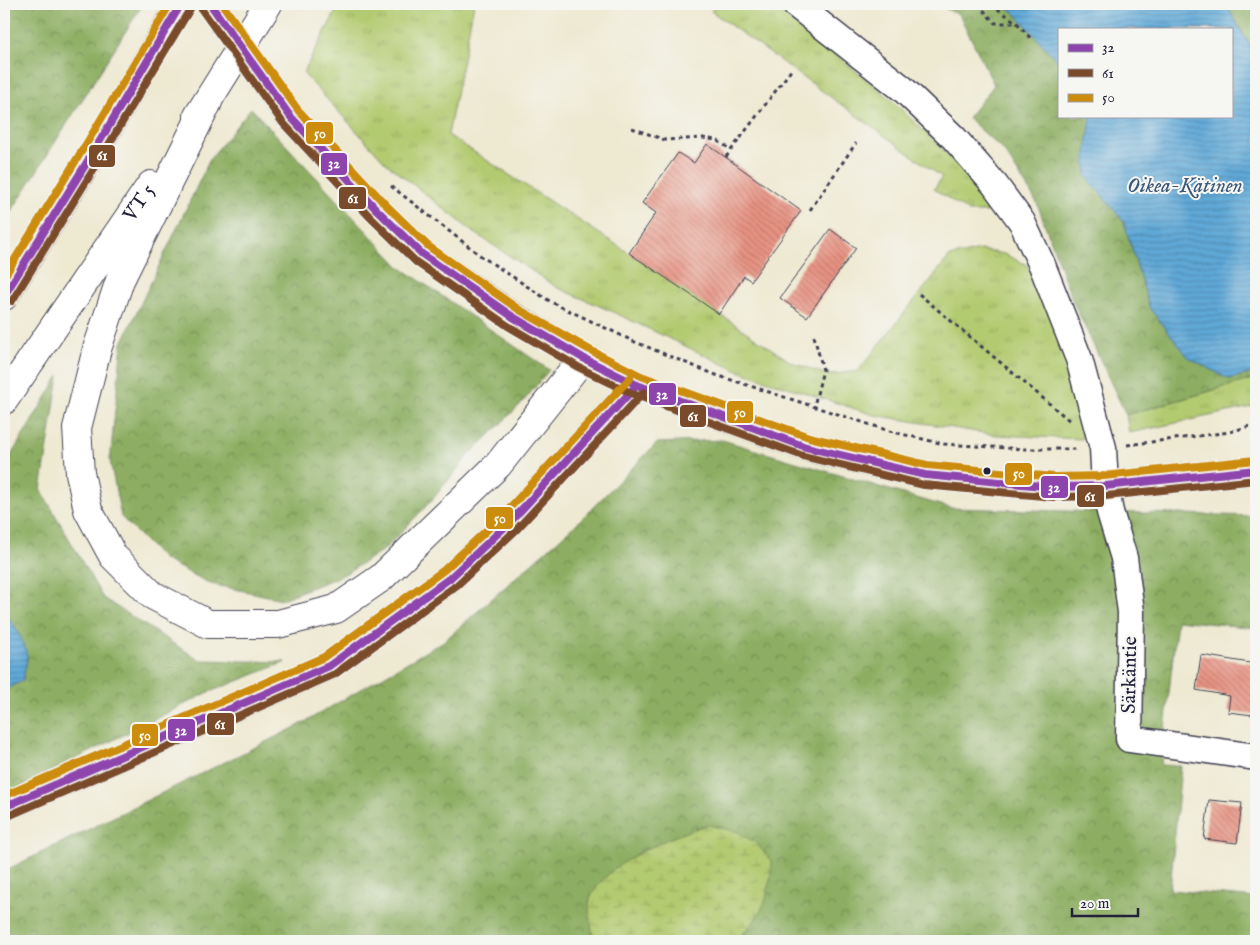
<svg xmlns="http://www.w3.org/2000/svg" width="1260" height="945" viewBox="0 0 1260 945" font-family="'IM FELL English',serif">
  <style>
    .grass { fill: url(#grass-tufts); stroke: #6a7655 }
    .forest { fill: url(#forest-crowns); stroke: #58684e }
    .wetland { fill: url(#wetland-marsh); stroke: #6a7655 }
    .water { fill: url(#water-rules); stroke: #406589 }
    .building { fill: url(#building-back-hatch) }
    .lines { fill: none; stroke-linecap: round; stroke-linejoin: round }
    .street-casing { stroke: #414052; stroke-width: 29 }
    .secondary-casing { stroke: #414052; stroke-width: 30 }
    .highway-casing { stroke: #414052; stroke-width: 30 }
    .path { stroke: #414052; stroke-width: 3; stroke-dasharray: 4 4; stroke-linecap: butt }
    .street { stroke: #fff; stroke-width: 26 }
    .secondary { stroke: #fff; stroke-width: 28 }
    .highway { stroke: #fff; stroke-width: 28 }
    .secondary-bridge-casing { stroke: #414052; stroke-width: 30; stroke-linecap: butt }
    .secondary-bridge { stroke: #fff; stroke-width: 28 }
    .bus-1-casing { stroke: #f6f6f2; stroke-width: 11 }
    .bus-2-casing { stroke: #f6f6f2; stroke-width: 11 }
    .bus-3-casing { stroke: #f6f6f2; stroke-width: 11 }
    .bus-1 { stroke: #8e44ad; stroke-width: 8 }
    .bus-2 { stroke: #7a4b2a; stroke-width: 8 }
    .bus-3 { stroke: #cc8c0c; stroke-width: 8 }
    .bus-dot { fill: #22223b; stroke: #f6f6f2; stroke-width: 2 }
    .labels { text-anchor: middle; dominant-baseline: central; stroke-width: 4; stroke-linejoin: round; paint-order: stroke }
    .street-label { font-size: 20px; fill: #22223b; stroke: #f6f6f2 }
    .water-label { font-size: 21px; font-style: italic; fill: #3a5879; stroke: #f6f6f2 }
    .line-badge { stroke: #f6f6f2; stroke-width: 2 }
    .badge-label { font-size: 14px; text-anchor: middle; font-weight: bold; fill: #fff }
  </style>
  <defs>
    <pattern id="grass-tufts" width="24" height="20" patternUnits="userSpaceOnUse" patternTransform="scale(1.25)"><rect width="24" height="20" fill="#b2ca6f"/><path d="M3 7l-1-3M5 7V3M7 7l1-3M15 17l-1-3M17 17v-4M19 17l1-3" fill="none" stroke="#99ad61"/></pattern>
    <pattern id="forest-crowns" width="20" height="18" patternUnits="userSpaceOnUse" patternTransform="scale(1.25)"><rect width="20" height="18" fill="#8dae62"/><path d="M2 6a3 3 0 1 1 6 0M12 15a3 3 0 1 1 6 0" fill="none" stroke="#738d52"/></pattern>
    <pattern id="wetland-marsh" width="20" height="14" patternUnits="userSpaceOnUse" patternTransform="scale(1.25)"><rect width="20" height="14" fill="#b2ca6f"/><path d="M1 5h8M5 5V1M11 12h8M15 12V8" fill="none" stroke="#99ad61"/></pattern>
    <pattern id="water-rules" width="6" height="5" patternUnits="userSpaceOnUse" patternTransform="scale(1.25)"><rect width="6" height="5" fill="#5fa8d7"/><path d="M0 2.5h6" fill="none" stroke="#4e88b0"/></pattern>
    <pattern id="building-back-hatch" width="6" height="6" patternUnits="userSpaceOnUse" patternTransform="scale(1.25)"><rect width="6" height="6" fill="#e89382"/><path d="M-1 5l2 2M0 0l6 6M5-1l2 2" fill="none" stroke="#bc786c"/></pattern>
  </defs>
  <rect width="100%" height="100%" fill="#f6f6f2"/>
  <filter id="ink" filterUnits="userSpaceOnUse"><feTurbulence type="fractalNoise" baseFrequency=".02" numOctaves="2"/><feDisplacementMap in="SourceGraphic" scale="10" xChannelSelector="R" yChannelSelector="G"/><feConvolveMatrix kernelMatrix="1 2 1 2 8 2 1 2 1" color-interpolation-filters="sRGB"/></filter>
  <filter id="wash" filterUnits="userSpaceOnUse"><feTurbulence type="fractalNoise" baseFrequency=".0096" numOctaves="4" result="noise"/><feDisplacementMap in="SourceGraphic" scale="20" xChannelSelector="R" yChannelSelector="G"/><feGaussianBlur stdDeviation="1.12" result="paint"/><feColorMatrix in="noise" values="0 0 0 0 0 0 0 0 0 0 0 0 0 0 0 0 0 1.4 0 .05"/><feComposite in="paint" operator="in"/></filter>
  <g filter="url(#wash)">
    <rect width="100%" height="100%" fill="#eee9d1"/>
    <!-- grass -->
    <g class="grass">
      <polygon points="340,4 474,4 448,135 629,253 791,362 828,375 858,371 949,257 980,250 1004,254 1027,265 1038,285 1084,406 1082,439 996,435 874,415 738,371 611,311 556,287 472,231 386,163 303,73"/>
      <polygon points="717,4 769,4 792,20 887,96 949,155 981,190 989,205 986,212 969,212 934,189 942,177 711,11"/>
      <polygon points="1256,378 1256,406 1129,433 1126,415"/>
    </g>
    <!-- forest -->
    <g class="forest">
      <polygon points="4,4 143,4 4,223"/>
      <polygon points="942,4 998,4 1013,11 1059,63 1059,116 1091,116 1086,175 1124,222 1150,309 1228,379 1256,372 1256,378 1126,415 1072,299 1037,203 1004,151 968,118 994,85 959,14 946,9"/>
      <polygon points="1226,4 1256,4 1256,57 1255,54"/>
      <polygon points="251,108 400,267 549,370 522,403 469,455 432,500 385,549 343,575 282,599 211,584 163,559 121,517 110,460 122,343 210,159"/>
      <polygon points="59,376 41,490 103,598 199,660 286,662 207,693 4,795 4,691 23,680 9,618 4,615 4,467"/>
      <polygon points="722,440 950,508 1256,516 1256,628 1177,620 1161,765 1181,766 1170,890 1256,898 1256,941 735,941 750,928 665,841 646,849 631,858 589,901 594,941 4,941 4,871 298,726 444,641 575,525 657,443"/>
    </g>
    <!-- wetland -->
    <path class="wetland" d="M708,825L738,832L757,844L772,862C769,899 763,916 735,941H594C592,930 587,909 590,899C603,863 673,835 708,825Z"/>
    <!-- water -->
    <g class="water">
      <polygon points="998,4 1226,4 1256,57 1256,372 1229,379 1189,358 1150,309 1124,222 1086,176 1086,153 1091,116 1231,116 1231,29 1059,29 1059,63 1013,11"/>
      <path d="M4,615C13,619 26,646 27,656C27,664 24,673 23,680L4,691Z"/>
    </g>
    <g id="blocks">
      <!-- building -->
      <g class="building">
        <polygon points="707,144 801,211 751,281 744,276 719,314 629,253 656,213 642,203 678,153 694,163"/>
        <polygon points="830,229 856,248 807,317 780,298"/>
        <polygon points="1201,655 1256,664 1256,693 1253,715 1228,712 1230,696 1196,690"/>
        <polygon points="1209,800 1242,803 1237,843 1204,839"/>
      </g>
    </g>
  </g>
  <g filter="url(#ink)">
    <use href="#blocks" fill-opacity="0" stroke="#414052" stroke-width="1"/>
    <g class="lines">
      <defs>
        <polyline id="street" points="795,4 903,89 954,138 995,185 1022,222 1042,265 1079,359 1103,448 1105,486 1110,512 1124,558 1131,612 1129,739 1256,757"/>
        <polyline id="secondary" points="290,116 377,210 422,254 513,317 583,358 637,385 806,447 925,475 1054,487 1105,486 1256,470"/>
        <g id="highway">
          <polyline points="208,102 120,280 97,349 77,428 80,473 88,510 113,556 152,595 208,624 278,624 336,609 381,578 498,465 583,358"/>
          <polyline points="198,116 268,4"/>
          <polyline points="4,296 97,146 181,4"/>
          <path id="s1" d="M4,400L151,185"/>
          <polyline points="4,807 329,666 450,578 510,522 637,385"/>
        </g>
      </defs>
      <!-- street casing -->
      <use href="#street" class="street-casing"/>
      <!-- secondary casing -->
      <use href="#secondary" class="secondary-casing"/>
      <!-- highway casing -->
      <use href="#highway" class="highway-casing"/>
      <!-- path -->
      <g class="path">
        <polyline points="978,4 995,23 1017,23"/>
        <polyline points="991,4 1017,23 1032,40"/>
        <polyline points="632,128 665,140 703,138 716,140 732,150"/>
        <polyline points="726,157 792,69"/>
        <polyline points="391,186 481,256 551,302 635,342 716,375 893,432 944,444 1024,449 1078,449"/>
        <polyline points="810,210 856,143"/>
        <polyline points="919,294 1070,421"/>
        <polyline points="814,336 823,370 814,406"/>
        <polyline points="1127,445 1230,432 1256,424"/>
      </g>
      <!-- street -->
      <use href="#street" class="street"/>
      <!-- secondary -->
      <use href="#secondary" class="secondary"/>
      <!-- highway -->
      <use href="#highway" class="highway"/>
      <defs>
        <polyline id="secondary-bridge" points="210,4 290,116"/>
      </defs>
      <!-- secondary-bridge casing -->
      <use href="#secondary-bridge" class="secondary-bridge-casing"/>
      <!-- secondary-bridge -->
      <use href="#secondary-bridge" class="secondary-bridge"/>
      <defs>
        <g id="bus-1">
          <polyline points="210,4 290,116 377,210 422,254 513,317 583,358 637,385 806,447 925,475 1054,487 1105,486 1256,470"/>
          <polyline points="4,296 97,146 181,4"/>
          <polyline points="4,807 329,666 450,578 510,522 637,385"/>
        </g>
        <g id="bus-2">
          <polyline points="202,10 283,123 370,217 416,262 508,326 578,367 633,394 803,456 924,485 1054,497 1106,496 1256,480"/>
          <polyline points="12,301 105,151 190,9"/>
          <polyline points="8,816 335,674 457,585 517,529 644,392"/>
        </g>
        <g id="bus-3">
          <polyline points="222,4 298,110 384,203 428,246 518,309 588,349 641,376 809,437 927,465 1054,477 1104,476 1255,460"/>
          <polyline points="4,277 88,141 170,4"/>
          <polyline points="4,796 324,657 444,570 503,515 630,378"/>
        </g>
      </defs>
      <!-- bus-1 casing -->
      <use href="#bus-1" class="bus-1-casing"/>
      <!-- bus-2 casing -->
      <use href="#bus-2" class="bus-2-casing"/>
      <!-- bus-3 casing -->
      <use href="#bus-3" class="bus-3-casing"/>
      <!-- bus-1 -->
      <use href="#bus-1" class="bus-1"/>
      <!-- bus-2 -->
      <use href="#bus-2" class="bus-2"/>
      <!-- bus-3 -->
      <use href="#bus-3" class="bus-3"/>
    </g>
  </g>
  <!-- markers -->
  <circle class="bus-dot" cx="987" cy="471" r="4.5"/>
  <g class="labels">
    <!-- street labels -->
    <g class="street-label">
      <text stroke="none"><textPath href="#s1" startOffset="239">VT 5</textPath></text>
      <text transform="translate(1130 675) rotate(-89)">Särkäntie</text>
    </g>
    <!-- water labels -->
    <g class="water-label">
      <text x="1185" y="186">Oikea-Kätinen</text>
    </g>
  </g>
  <g class="line-badge">
    <rect x="305" y="121" width="29" height="24" rx="5" fill="#cc8c0c"/>
    <rect x="88" y="144" width="28" height="24" rx="5" fill="#7a4b2a"/>
    <rect x="320" y="152" width="28" height="24" rx="5" fill="#8e44ad"/>
    <rect x="338" y="186" width="29" height="24" rx="5" fill="#7a4b2a"/>
    <rect x="648" y="382" width="29" height="24" rx="5" fill="#8e44ad"/>
    <rect x="726" y="400" width="28" height="24" rx="5" fill="#cc8c0c"/>
    <rect x="679" y="404" width="28" height="24" rx="5" fill="#7a4b2a"/>
    <rect x="1004" y="462" width="29" height="24" rx="5" fill="#cc8c0c"/>
    <rect x="1040" y="475" width="29" height="24" rx="5" fill="#8e44ad"/>
    <rect x="1076" y="484" width="29" height="24" rx="5" fill="#7a4b2a"/>
    <rect x="485" y="506" width="29" height="24" rx="5" fill="#cc8c0c"/>
    <rect x="206" y="712" width="29" height="24" rx="5" fill="#7a4b2a"/>
    <rect x="167" y="718" width="29" height="24" rx="5" fill="#8e44ad"/>
    <rect x="131" y="723" width="28" height="24" rx="5" fill="#cc8c0c"/>
  </g>
  <g class="badge-label">
    <text x="320" y="138">50</text>
    <text x="102" y="160">61</text>
    <text x="334" y="168">32</text>
    <text x="353" y="203">61</text>
    <text x="662" y="399">32</text>
    <text x="740" y="417">50</text>
    <text x="693" y="421">61</text>
    <text x="1019" y="478">50</text>
    <text x="1054" y="492">32</text>
    <text x="1090" y="501">61</text>
    <text x="500" y="523">50</text>
    <text x="220" y="729">61</text>
    <text x="181" y="735">32</text>
    <text x="145" y="740">50</text>
  </g>
  <!-- margin -->
  <rect width="1260" height="945" fill="none" stroke="#f6f6f2" stroke-width="20"/>
  <!-- legend -->
  <rect x="1058" y="28" width="175" height="90" fill="#f6f6f2" stroke="#a1a1a9"/>
  <rect x="1068" y="44" width="25" height="8" fill="#8e44ad" stroke="#a1a1a9"/>
  <text x="1102" y="52" font-size="15" fill="#22223b">32</text>
  <rect x="1068" y="69" width="25" height="8" fill="#7a4b2a" stroke="#a1a1a9"/>
  <text x="1102" y="78" font-size="15" fill="#22223b">61</text>
  <rect x="1068" y="94" width="25" height="8" fill="#cc8c0c" stroke="#a1a1a9"/>
  <text x="1102" y="102" font-size="15" fill="#22223b">50</text>
  <!-- scale -->
  <path d="M1072 908v8h66v-8" fill="none" stroke="#22223b" stroke-width="2.5"/>
  <text x="1080" y="908" font-size="15" fill="#22223b" stroke="#f6f6f2" stroke-width="4" paint-order="stroke">20 m</text>
</svg>
